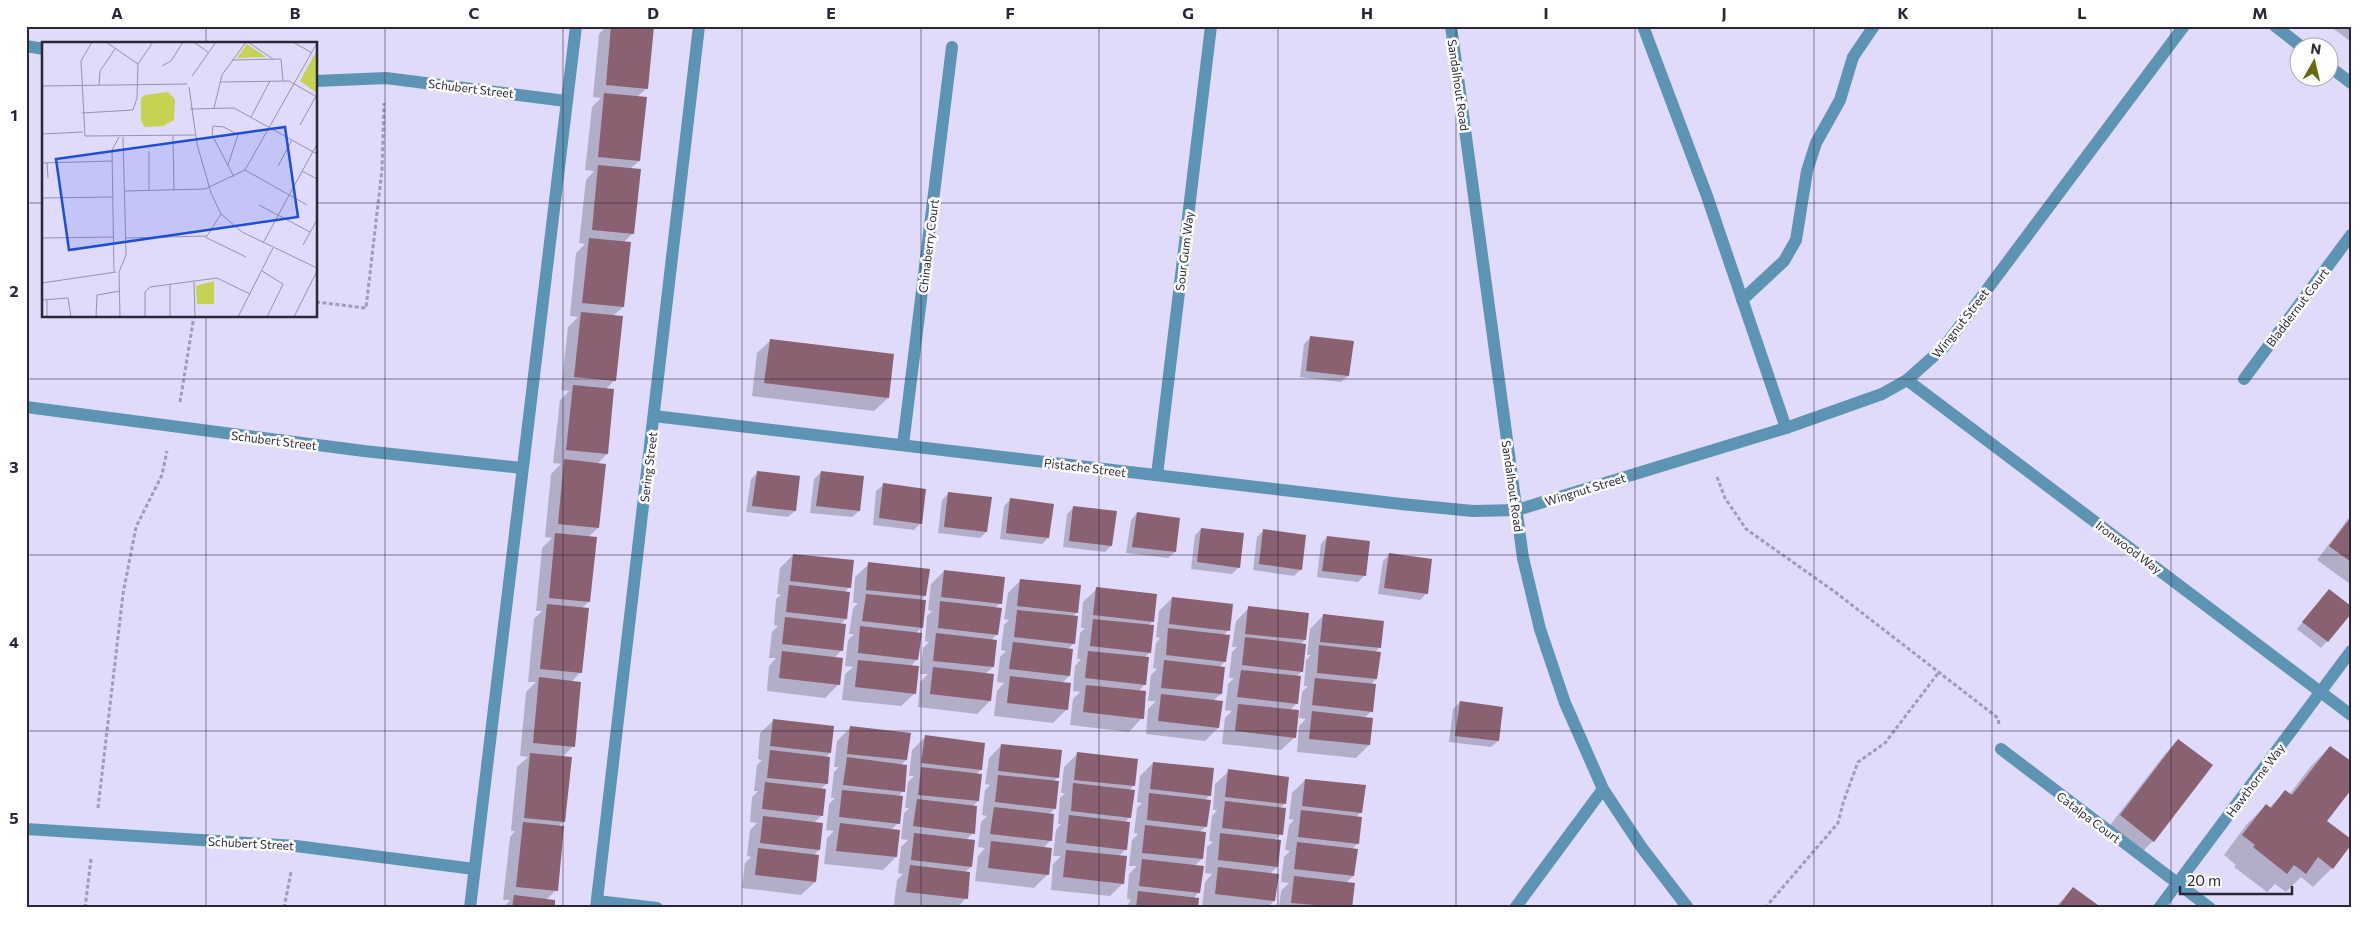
<svg xmlns="http://www.w3.org/2000/svg" width="2377" height="934" viewBox="0 0 2377 934" font-family="Commissioner,sans-serif">
  <style>
    .shadow { fill: #0003 }
    .building { fill: #896171 }
    .lines { fill: none; stroke-linecap: round; stroke-linejoin: round }
    .path { stroke: #a09bb6; stroke-width: 3; stroke-dasharray: 4 2.5; stroke-linecap: butt }
    .minor { stroke: #5d94b3; stroke-width: 12 }
    .grid { fill: none; stroke: #2b2737; stroke-width: 1; stroke-opacity: 0.55 }
    .labels { text-anchor: middle; dominant-baseline: central; stroke-width: 5; stroke-linejoin: round; paint-order: stroke }
    .street-label { font-size: 12px; fill: #2b2737; stroke: #fff }
    .inset-road { fill: none; stroke: #9892ad; stroke-width: 1 }
    .view { fill: #1d4ed8; fill-opacity: 0.15; stroke: #1d4ed8; stroke-width: 2.5 }
    .inset-edge { fill: none; stroke: #2b2737; stroke-width: 2.5 }
    .neatline { fill: none; stroke: #2b2737; stroke-width: 2 }
    .grid-label { font-size: 16px; text-anchor: middle; font-weight: bold; fill: #2b2737 }
  </style>
  <rect width="100%" height="100%" fill="#e0dafb"/>
  <!-- shadow -->
  <g class="shadow">
    <polygon points="607,26 653,26 647,88 637,97 645,98 639,161 630,169 633,233 623,243 623,307 613,316 615,380 605,390 607,454 597,464 598,528 588,537 589,601 582,608 581,672 571,682 573,746 563,757 564,821 558,827 556,890 546,900 553,908 503,908 510,900 503,900 510,837 515,831 511,831 517,767 528,757 520,756 526,692 536,682 528,682 534,619 542,611 536,611 542,548 552,538 545,537 551,474 561,464 553,463 560,400 569,391 561,390 568,327 578,317 570,316 576,253 585,244 579,243 586,180 594,171 585,170 592,107 601,98 593,97 599,34"/>
    <polygon points="2336,26 2351,26 2351,42 2334,29"/>
    <polygon points="1311,337 1348,376 1341,382 1300,377 1304,344"/>
    <polygon points="771,340 888,398 874,411 752,396 757,353"/>
    <polygon points="821,472 859,511 852,517 810,513 814,479"/>
    <polygon points="757,473 795,511 788,517 746,512 751,479"/>
    <polygon points="883,485 921,523 914,530 873,525 876,491"/>
    <polygon points="949,493 986,532 980,538 938,533 942,500"/>
    <polygon points="1011,499 1048,538 1042,544 1000,539 1004,506"/>
    <polygon points="1074,507 1111,546 1105,552 1063,547 1067,514"/>
    <polygon points="1137,513 1179,519 1175,552 1168,558 1126,553 1131,520"/>
    <polygon points="2351,515 2351,584 2350,584 2317,560"/>
    <polygon points="1201,529 1239,567 1232,574 1191,569 1195,535"/>
    <polygon points="1263,531 1301,569 1294,576 1253,570 1257,537"/>
    <polygon points="1327,537 1365,575 1358,582 1317,577 1321,544"/>
    <polygon points="793,555 849,587 844,593 849,593 846,619 840,624 841,651 834,658 839,684 825,698 767,691 769,666 776,658 769,658 772,632 778,626 774,625 776,599 781,595 777,594 780,568"/>
    <polygon points="1389,555 1427,593 1420,600 1378,594 1383,561"/>
    <polygon points="869,564 925,596 920,601 922,627 916,633 917,659 910,667 915,693 901,706 842,700 845,674 853,667 845,666 848,640 854,634 849,634 853,608 858,603 853,603 855,577"/>
    <polygon points="944,571 1000,603 995,608 997,634 991,641 993,667 985,674 990,701 977,714 918,707 920,682 928,674 920,674 923,648 929,642 925,641 927,616 932,611 928,610 931,584"/>
    <polygon points="1021,580 1077,612 1072,617 1074,643 1068,649 1069,676 1062,683 1067,709 1053,723 994,716 997,691 1004,683 997,682 1000,657 1006,651 1001,650 1004,625 1009,620 1004,619 1008,593"/>
    <polygon points="1097,589 1153,621 1148,626 1150,652 1144,658 1145,684 1138,692 1142,718 1129,732 1070,725 1073,699 1080,692 1073,691 1075,666 1081,659 1077,659 1080,633 1085,628 1081,628 1083,602"/>
    <polygon points="2329,590 2327,641 2321,648 2297,629"/>
    <polygon points="1172,598 1228,630 1224,635 1225,661 1219,668 1221,694 1213,701 1218,728 1205,741 1146,734 1148,709 1156,701 1148,701 1151,675 1157,669 1153,668 1156,643 1160,638 1156,637 1159,611"/>
    <polygon points="1249,608 1305,640 1300,645 1302,671 1296,677 1297,703 1290,710 1295,737 1281,750 1222,744 1225,718 1232,711 1225,710 1228,684 1234,678 1229,678 1232,652 1237,647 1232,647 1236,621"/>
    <polygon points="1323,616 1379,648 1374,653 1376,679 1370,685 1372,711 1364,718 1372,719 1369,745 1356,758 1297,752 1299,726 1306,719 1299,718 1302,692 1308,686 1304,686 1306,660 1311,655 1307,655 1310,629"/>
    <polygon points="1460,702 1502,708 1498,741 1491,747 1449,742 1453,709"/>
    <polygon points="774,720 830,753 825,758 826,784 821,789 822,815 814,823 819,850 814,855 815,882 801,895 742,888 745,863 751,857 747,856 750,830 757,823 750,822 752,797 758,791 754,791 757,765 762,760 758,759 760,733"/>
    <polygon points="851,727 906,760 901,765 903,791 898,797 898,823 891,830 896,857 883,870 824,864 827,838 834,831 826,830 829,804 835,798 831,798 834,772 839,767 834,767 837,741"/>
    <polygon points="925,737 981,770 976,774 978,801 972,807 973,833 966,840 971,867 965,872 966,898 957,908 894,905 897,880 903,874 898,873 901,847 908,840 901,839 904,813 909,808 905,808 908,782 914,776 909,776 912,750"/>
    <polygon points="2178,740 2153,841 2140,854 2107,829 2165,754"/>
    <polygon points="1002,745 1058,777 1053,782 1055,808 1049,814 1050,841 1043,848 1048,874 1034,888 975,881 978,856 985,848 978,847 981,822 987,816 982,815 985,790 990,785 985,784 989,758"/>
    <polygon points="2330,747 2325,821 2332,868 2313,887 2301,877 2286,892 2275,884 2267,892 2234,867 2236,865 2224,855 2247,824 2266,805 2269,808 2285,792 2289,795 2311,766"/>
    <polygon points="1077,754 1133,786 1128,791 1130,817 1124,823 1126,849 1118,857 1123,883 1110,896 1051,890 1053,864 1061,856 1053,856 1056,830 1061,824 1058,824 1060,798 1065,793 1061,793 1064,767"/>
    <polygon points="1153,763 1210,795 1205,800 1206,826 1200,832 1202,859 1194,866 1199,892 1193,899 1197,908 1125,908 1131,900 1127,899 1129,874 1137,866 1129,866 1132,840 1138,834 1134,833 1137,808 1142,803 1137,802 1140,776"/>
    <polygon points="1229,771 1285,803 1280,808 1281,834 1275,840 1277,867 1270,874 1274,901 1267,908 1202,907 1205,882 1212,874 1205,873 1207,847 1213,842 1209,841 1212,816 1217,810 1213,810 1215,784"/>
    <polygon points="1305,780 1361,812 1356,817 1358,843 1352,849 1353,876 1346,883 1351,908 1279,908 1281,891 1289,883 1281,882 1284,857 1290,851 1285,850 1289,825 1294,820 1289,819 1292,793"/>
    <polygon points="2073,888 2100,908 2055,908"/>
  </g>
  <!-- building -->
  <g class="building">
    <polygon points="611,26 654,26 648,89 606,85"/>
    <polygon points="604,93 647,97 640,161 598,157"/>
    <polygon points="598,165 641,169 634,234 592,230"/>
    <polygon points="589,238 631,242 624,307 582,303"/>
    <polygon points="581,312 623,316 616,381 574,377"/>
    <polygon points="1310,336 1354,341 1349,376 1306,371"/>
    <polygon points="770,339 894,354 889,398 764,383"/>
    <polygon points="573,385 614,389 608,454 566,450"/>
    <polygon points="564,459 606,464 599,528 558,524"/>
    <polygon points="757,471 800,476 796,511 752,506"/>
    <polygon points="821,471 864,476 860,511 816,506"/>
    <polygon points="883,483 926,489 922,524 879,518"/>
    <polygon points="948,492 992,497 987,532 944,527"/>
    <polygon points="1010,498 1054,504 1049,538 1006,533"/>
    <polygon points="1073,506 1117,511 1112,546 1069,541"/>
    <polygon points="1137,512 1180,518 1176,552 1132,547"/>
    <polygon points="2351,517 2351,562 2329,546"/>
    <polygon points="1201,528 1244,533 1240,568 1197,562"/>
    <polygon points="1263,529 1306,535 1302,570 1259,564"/>
    <polygon points="555,533 597,537 590,602 549,598"/>
    <polygon points="1327,536 1370,541 1366,576 1322,571"/>
    <polygon points="1389,553 1432,559 1428,594 1384,588"/>
    <polygon points="793,554 854,560 851,588 790,581"/>
    <polygon points="868,562 930,569 926,596 866,590"/>
    <polygon points="944,570 1005,577 1002,604 941,597"/>
    <polygon points="1020,579 1081,585 1078,613 1017,606"/>
    <polygon points="789,585 850,592 847,619 786,612"/>
    <polygon points="1096,587 1157,594 1154,622 1093,615"/>
    <polygon points="2329,589 2351,606 2351,614 2328,642 2302,622"/>
    <polygon points="866,594 926,600 923,628 862,621"/>
    <polygon points="1172,597 1233,604 1230,631 1169,624"/>
    <polygon points="940,601 1002,608 998,635 938,628"/>
    <polygon points="547,604 589,608 582,673 540,669"/>
    <polygon points="1248,606 1309,613 1306,640 1245,634"/>
    <polygon points="1017,610 1078,616 1075,644 1014,637"/>
    <polygon points="1323,614 1384,621 1381,648 1320,642"/>
    <polygon points="785,617 846,624 843,651 782,644"/>
    <polygon points="1093,619 1154,625 1151,653 1090,646"/>
    <polygon points="860,626 922,633 918,660 858,653"/>
    <polygon points="1168,628 1230,635 1226,662 1166,655"/>
    <polygon points="936,633 997,640 994,667 933,661"/>
    <polygon points="1245,637 1306,644 1303,672 1242,665"/>
    <polygon points="1013,642 1073,649 1070,676 1009,669"/>
    <polygon points="1319,645 1381,652 1377,679 1317,673"/>
    <polygon points="782,651 843,658 840,685 779,678"/>
    <polygon points="1088,651 1149,657 1146,685 1085,678"/>
    <polygon points="858,660 919,666 916,694 855,687"/>
    <polygon points="1164,660 1225,667 1222,694 1161,688"/>
    <polygon points="933,667 994,674 991,701 930,694"/>
    <polygon points="1241,670 1301,676 1298,704 1237,697"/>
    <polygon points="1010,676 1071,683 1068,710 1007,703"/>
    <polygon points="539,677 581,682 575,747 533,743"/>
    <polygon points="1315,678 1376,684 1373,712 1312,705"/>
    <polygon points="1086,685 1146,691 1144,719 1083,712"/>
    <polygon points="1161,694 1223,701 1219,728 1158,721"/>
    <polygon points="1460,701 1503,707 1499,741 1455,736"/>
    <polygon points="1238,704 1299,710 1296,738 1235,731"/>
    <polygon points="1312,711 1373,718 1370,745 1309,739"/>
    <polygon points="773,719 834,726 831,753 770,746"/>
    <polygon points="850,726 911,733 907,760 847,754"/>
    <polygon points="925,735 985,743 982,770 921,763"/>
    <polygon points="2178,739 2213,765 2154,842 2120,815"/>
    <polygon points="1001,744 1062,750 1059,778 998,771"/>
    <polygon points="2330,746 2351,761 2351,790 2327,821 2351,839 2351,845 2333,869 2318,857 2306,874 2294,865 2287,874 2253,847 2255,845 2242,835 2266,804 2271,808 2285,790 2292,795"/>
    <polygon points="770,750 830,757 828,784 767,778"/>
    <polygon points="1077,752 1138,759 1135,786 1074,780"/>
    <polygon points="530,753 572,757 565,822 524,818"/>
    <polygon points="847,757 907,765 905,792 843,785"/>
    <polygon points="1153,762 1214,768 1211,796 1150,789"/>
    <polygon points="921,767 982,774 979,801 918,795"/>
    <polygon points="1228,769 1289,777 1286,804 1225,797"/>
    <polygon points="998,775 1059,781 1056,809 995,802"/>
    <polygon points="1305,779 1366,785 1362,813 1302,806"/>
    <polygon points="765,782 826,789 823,816 762,809"/>
    <polygon points="1073,783 1135,790 1131,818 1071,811"/>
    <polygon points="842,790 903,796 900,824 839,817"/>
    <polygon points="1149,793 1211,800 1207,827 1147,820"/>
    <polygon points="917,799 977,806 975,834 913,826"/>
    <polygon points="1225,801 1286,808 1283,835 1222,828"/>
    <polygon points="994,807 1054,814 1052,841 990,834"/>
    <polygon points="1301,810 1362,817 1359,844 1298,837"/>
    <polygon points="1069,815 1130,822 1127,850 1066,843"/>
    <polygon points="763,816 823,823 820,850 760,843"/>
    <polygon points="523,822 564,826 558,891 516,887"/>
    <polygon points="840,823 900,830 897,857 836,851"/>
    <polygon points="1145,825 1206,832 1203,859 1142,853"/>
    <polygon points="914,833 975,840 972,867 911,860"/>
    <polygon points="1220,833 1281,840 1278,867 1218,860"/>
    <polygon points="991,841 1052,848 1049,875 988,868"/>
    <polygon points="1297,842 1358,849 1354,876 1294,869"/>
    <polygon points="758,848 819,855 816,882 755,875"/>
    <polygon points="1066,850 1127,856 1124,884 1063,877"/>
    <polygon points="1142,859 1204,866 1200,893 1139,886"/>
    <polygon points="910,865 970,872 968,899 906,892"/>
    <polygon points="1218,867 1279,874 1275,901 1215,894"/>
    <polygon points="1294,876 1355,883 1352,908 1291,903"/>
    <polygon points="2073,887 2102,908 2057,908"/>
    <polygon points="1138,891 1199,898 1198,908 1136,908"/>
    <polygon points="514,895 555,900 555,908 512,908"/>
  </g>
  <g class="lines">
    <!-- path -->
    <g class="path">
      <polyline points="316,302 366,308 382,170 384,103"/>
      <polyline points="180,402 194,316"/>
      <polyline points="1717,477 1725,498 1746,529 1835,592 1998,718 1999,724"/>
      <polyline points="98,808 123,594 136,527 162,475 167,451"/>
      <polyline points="85,908 91,859"/>
      <polyline points="284,908 291,872"/>
      <polyline points="1765,908 1838,823 1843,803 1858,762 1885,743 1939,672"/>
    </g>
    <!-- minor -->
    <g class="minor">
      <polyline points="1451,26 1523,558 1540,629 1565,703 1603,789 1642,848 1688,908"/>
      <polyline points="1643,26 1707,196 1786,428"/>
      <polyline points="2275,26 2303,48"/>
      <polyline points="26,46 44,49"/>
      <polyline points="2330,67 2351,83"/>
      <polyline points="316,81 386,78 566,101"/>
      <polyline points="1742,300 1784,261 1796,240 1807,171 1816,143 1840,100 1853,57 1874,26"/>
      <polyline points="2244,379 2351,235"/>
      <polyline points="1907,380 2351,715"/>
      <polyline points="26,407 364,451 522,468"/>
      <polyline points="654,416 1401,504 1473,511 1517,510 1786,428 1882,394 1907,380 1944,347 2184,26"/>
      <polyline points="903,445 952,47"/>
      <polyline points="1157,475 1211,26"/>
      <polyline points="2001,749 2210,908"/>
      <polyline points="26,829 296,846 474,869"/>
      <polyline points="597,901 657,908"/>
      <polyline points="470,908 576,26"/>
      <polyline points="596,908 699,26"/>
      <polyline points="1515,908 1603,789"/>
      <polyline points="2159,908 2351,651"/>
    </g>
  </g>
  <!-- grid -->
  <path class="grid" d="M206,26V44M385,26V908M563,26V908M742,26V908M921,26V908M1099,26V908M1278,26V908M1456,26V908M1635,26V908M1814,26V908M1992,26V908M2171,26V908M26,203H44M316,203H2351M206,316V908M26,379H2351M26,555H2351M26,731H2351"/>
  <g class="labels">
    <!-- street labels -->
    <g class="street-label">
      <text transform="translate(1459 85) rotate(82)">Sandalhout Road</text>
      <text transform="translate(471 88) rotate(7)">Schubert Street</text>
      <text transform="translate(928 246) rotate(-83)">Chinaberry Court</text>
      <text transform="translate(1184 251) rotate(-83)">Sour Gum Way</text>
      <text transform="translate(2297 307) rotate(-53)">Bladdernut Court</text>
      <text transform="translate(1960 323) rotate(-52)">Wingnut Street</text>
      <text transform="translate(274 440) rotate(7)">Schubert Street</text>
      <text transform="translate(648 467) rotate(-83)">Sering Street</text>
      <text transform="translate(1085 467) rotate(7)">Pistache Street</text>
      <text transform="translate(1513 486) rotate(82)">Sandalhout Road</text>
      <text transform="translate(1585 489) rotate(-17)">Wingnut Street</text>
      <text transform="translate(2129 547) rotate(37)">Ironwood Way</text>
      <text transform="translate(2255 780) rotate(-53)">Hawthorne Way</text>
      <text transform="translate(2089 817) rotate(37)">Catalpa Court</text>
      <text transform="translate(251 843) rotate(3)">Schubert Street</text>
    </g>
  </g>
  <!-- overview -->
  <g transform="translate(42 42)">
    <rect width="275" height="275" fill="#e0dafb"/>
    <path d="M205,2L224,15L195,16ZM275,8V51L258,39ZM126,50L133,57L132,78L121,84L103,85L99,79V56L103,53ZM172,239V262H155L154,244Z" fill="#c6d251"/>
    <path class="inset-road" d="M50,0L39,19L43,94L153,93M64,0L96,22M152,0L167,11M206,0L231,17M251,0L270,11M190,18L239,17L241,39M96,22L111,0M120,24L129,19L141,0M150,34L174,0M178,40L247,39L275,55M57,43L58,29L73,7M0,44L145,42M147,45L155,102L169,151L179,172L200,190L275,226M172,66L180,33L204,0M148,67L192,66L275,112M40,71L91,68L95,56L96,22M209,75L228,39M258,83L274,54M0,92L41,90M131,94L132,148M107,109V148M0,121L70,119M5,121L6,136M186,123L196,93L182,85L171,84L170,93L192,135M236,124L250,98M203,128L265,163M260,129L275,137M83,149L163,147L203,128L275,1M0,156L71,155M217,163L268,190M163,195L204,215M0,196L72,195M84,196L165,194L179,172M221,201L275,102M261,203L275,178M220,229L241,242L225,275M72,230L70,108L77,95M152,240L153,275M0,241L74,230M128,243V275M0,258L26,256L29,275M5,258V275M54,275L55,253L78,249M78,275L77,230L84,213L81,95M103,275V250L108,245L175,236L208,252M196,275L231,206M252,275L275,229"/>
    <path class="view" d="M243,85L256,175L27,208L14,117Z"/>
    <rect width="275" height="275" class="inset-edge"/>
  </g>
  <!-- border -->
  <rect width="2377" height="934" fill="none" stroke="#ffffff" stroke-width="55"/>
  <!-- north arrow -->
  <g transform="translate(2314 62) rotate(8)"><circle r="24" fill="#ffffff" stroke="#aaa9af"/>
  <path d="M0-4L9 19L0 12L-9 19Z" fill="#646a0d"/>
  <text y="-8" font-size="14" font-weight="bold" text-anchor="middle" fill="#2b2737">N</text>
  </g>
  <!-- scale -->
  <path d="M2180 886v8h112v-8" fill="none" stroke="#2b2737" stroke-width="2.5"/>
  <text x="2187" y="886" font-size="15" fill="#2b2737" stroke="#ffffff" stroke-width="4" paint-order="stroke">20 m</text>
  <rect x="28" y="28" width="2322" height="878" class="neatline"/>
  <g class="grid-label">
    <text x="117" y="19">A</text>
    <text x="295" y="19">B</text>
    <text x="474" y="19">C</text>
    <text x="653" y="19">D</text>
    <text x="831" y="19">E</text>
    <text x="1010" y="19">F</text>
    <text x="1188" y="19">G</text>
    <text x="1367" y="19">H</text>
    <text x="1546" y="19">I</text>
    <text x="1724" y="19">J</text>
    <text x="1903" y="19">K</text>
    <text x="2082" y="19">L</text>
    <text x="2260" y="19">M</text>
    <text x="14" y="121">1</text>
    <text x="14" y="297">2</text>
    <text x="14" y="473">3</text>
    <text x="14" y="648">4</text>
    <text x="14" y="824">5</text>
  </g>
</svg>
